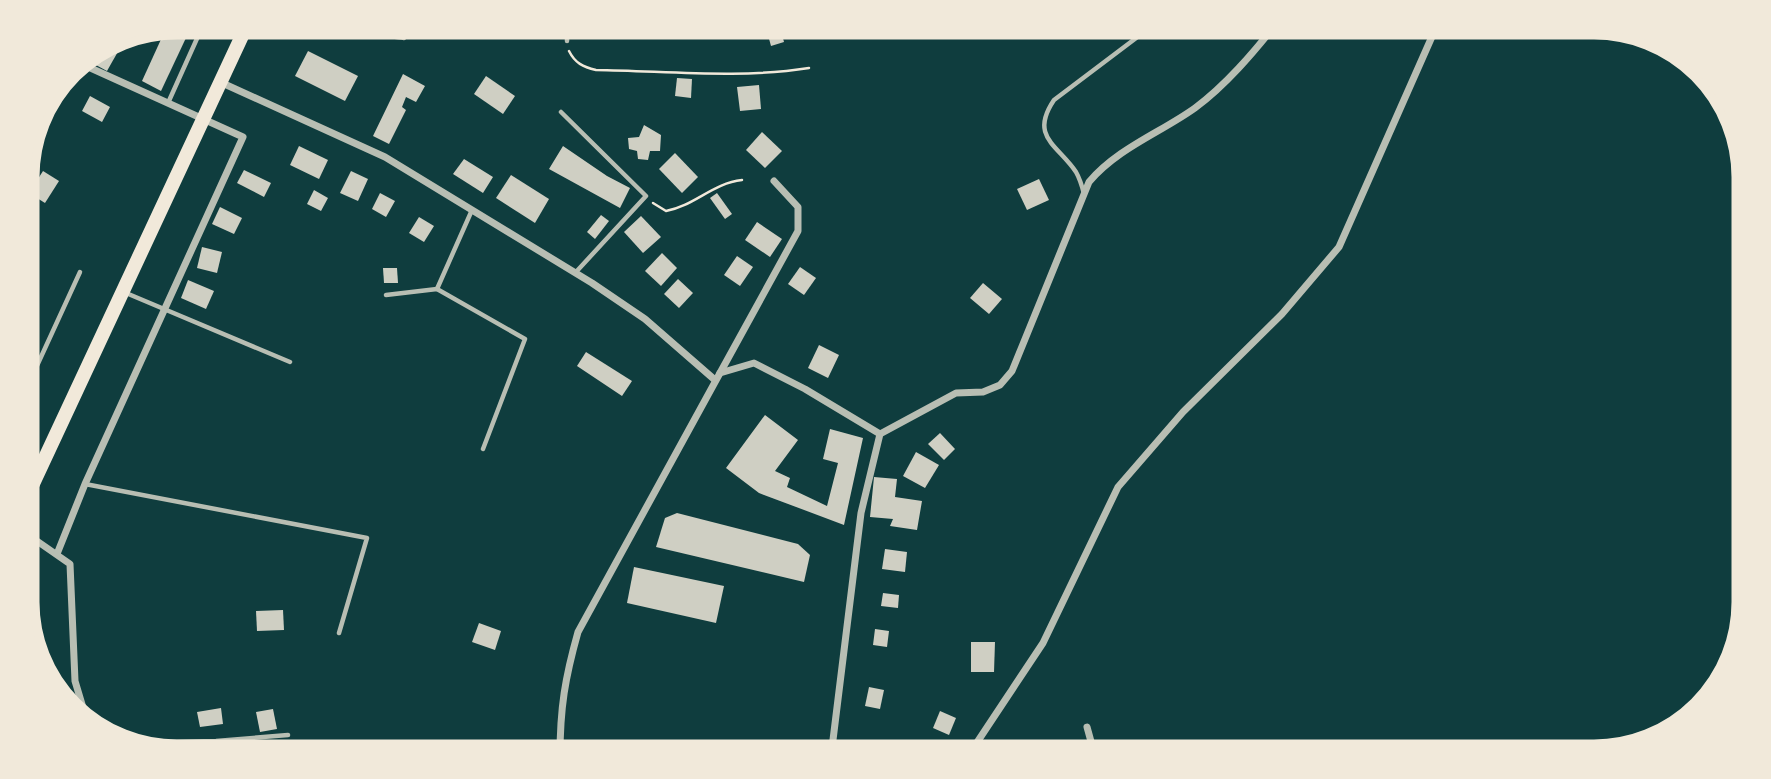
<svg xmlns="http://www.w3.org/2000/svg" width="1771" height="779" viewBox="0 0 1771 779" font-family="Inter,sans-serif">
  <style>
    .building { fill: #cfcfc3 }
    .lines { fill: none; stroke-linecap: round; stroke-linejoin: round }
    .path { stroke: #f1e9da; stroke-width: 2.5 }
    .service { stroke: #b8beb3; stroke-width: 4.5 }
    .minor { stroke: #b8beb3; stroke-width: 7 }
    .trunk { stroke: #f1e9da; stroke-width: 14 }
    .rim { fill: none; stroke: #f1e9da; stroke-width: 9 }
  </style>
  <rect width="100%" height="100%" fill="#0f3d3e"/>
  <!-- building -->
  <g class="building">
    <polygon points="177,23 193,23 161,91 142,81 168,24"/>
    <polygon points="762,23 781,23 782,26 764,30"/>
    <polygon points="885,23 907,23 908,36 887,38"/>
    <polygon points="781,31 784,42 771,46 768,35"/>
    <polygon points="108,41 120,48 107,71 81,57"/>
    <polygon points="308,51 358,76 345,101 295,76"/>
    <polygon points="403,74 425,86 416,102 406,97 402,107 406,110 389,144 373,136"/>
    <polygon points="486,76 515,96 503,114 474,94"/>
    <polygon points="677,78 692,79 691,98 675,96"/>
    <polygon points="759,85 761,109 740,111 737,87"/>
    <polygon points="90,96 110,107 102,122 82,111"/>
    <polygon points="644,125 661,135 660,151 650,151 648,160 638,159 637,151 629,149 628,138 639,137"/>
    <polygon points="762,132 782,151 765,168 746,150"/>
    <polygon points="299,146 328,160 319,179 290,165"/>
    <polygon points="563,146 607,176 630,188 620,208 549,169"/>
    <polygon points="675,153 698,177 682,193 659,169"/>
    <polygon points="464,159 493,177 483,193 453,174"/>
    <polygon points="244,170 271,183 264,197 237,183"/>
    <polygon points="43,171 59,181 45,203 29,193"/>
    <polygon points="351,171 368,179 358,201 340,193"/>
    <polygon points="511,175 549,199 535,223 496,198"/>
    <polygon points="1039,179 1049,200 1027,210 1017,189"/>
    <polygon points="314,190 328,198 321,211 307,204"/>
    <polygon points="380,193 395,201 386,217 372,209"/>
    <polygon points="717,193 732,214 725,219 710,198"/>
    <polygon points="220,207 242,218 234,234 212,224"/>
    <polygon points="601,215 609,221 595,239 587,232"/>
    <polygon points="641,216 661,237 643,253 624,232"/>
    <polygon points="419,217 434,226 424,242 409,233"/>
    <polygon points="757,222 782,239 770,257 745,240"/>
    <polygon points="202,247 222,252 217,273 197,268"/>
    <polygon points="662,253 677,268 661,286 645,271"/>
    <polygon points="737,256 753,267 740,286 724,275"/>
    <polygon points="800,267 816,278 804,295 788,284"/>
    <polygon points="383,268 397,268 398,283 384,283"/>
    <polygon points="678,279 693,293 679,308 664,294"/>
    <polygon points="188,280 214,291 206,309 181,298"/>
    <polygon points="983,283 1002,299 989,314 970,298"/>
    <polygon points="819,345 839,355 828,378 808,368"/>
    <polygon points="586,352 632,381 622,396 577,366"/>
    <polygon points="765,415 798,440 775,471 790,478 787,487 827,506 838,463 823,459 830,429 863,438 844,525 759,493 726,468"/>
    <polygon points="940,433 955,449 944,460 928,444"/>
    <polygon points="916,452 939,465 925,488 903,476"/>
    <polygon points="874,477 897,479 895,497 922,501 917,530 890,526 893,519 870,517"/>
    <polygon points="677,513 798,544 810,555 804,582 656,547 665,518"/>
    <polygon points="885,549 907,552 905,572 882,569"/>
    <polygon points="634,567 724,586 716,623 627,603"/>
    <polygon points="883,593 899,595 898,608 881,606"/>
    <polygon points="283,610 284,630 257,631 256,611"/>
    <polygon points="479,623 501,631 495,650 472,642"/>
    <polygon points="875,629 889,631 887,647 873,645"/>
    <polygon points="971,642 995,642 994,672 971,672"/>
    <polygon points="869,687 884,690 880,709 865,706"/>
    <polygon points="221,708 223,724 200,727 197,712"/>
    <polygon points="273,709 277,729 260,732 256,712"/>
    <polygon points="940,711 956,718 949,735 933,728"/>
    <polygon points="235,748 236,756 214,756 214,749"/>
    <polygon points="924,748 941,753 940,756 922,756"/>
  </g>
  <g class="lines">
    <!-- path -->
    <g class="path">
      <path d="M569,51C575,63 583,67 596,70C668,71 738,79 809,68"/>
      <path d="M653,203L666,211C694,206 713,183 742,180"/>
    </g>
    <!-- service -->
    <g class="service">
      <path d="M343,23C359,35 384,35 404,38"/>
      <polyline points="817,23 817,24"/>
      <polyline points="567,41 567,23"/>
      <polyline points="168,103 204,23"/>
      <polyline points="561,112 646,196 576,272"/>
      <path d="M1084,194C1082,186 1080,179 1076,172C1058,145 1029,137 1054,100L1156,23"/>
      <polyline points="437,289 472,210"/>
      <polyline points="126,293 290,362"/>
      <polyline points="386,295 437,289 525,339 483,449"/>
      <polyline points="24,394 80,272"/>
      <polyline points="85,484 367,538 339,633"/>
      <polyline points="117,743 216,741 288,735"/>
    </g>
    <!-- minor -->
    <g class="minor">
      <polyline points="220,82 385,157 592,283 645,319 715,380"/>
      <polyline points="720,373 798,231 798,207 774,181"/>
      <polyline points="24,532 70,564 75,681 87,721"/>
      <polyline points="57,554 85,484 243,137 75,61"/>
      <polyline points="1087,727 1095,756"/>
      <path d="M560,756C560,708 565,678 578,632L720,373L754,363L805,389L880,434"/>
      <path d="M831,756L861,513L880,434L956,393L983,392L1000,385L1012,371L1089,182C1118,148 1160,133 1195,108C1226,85 1253,53 1277,23"/>
      <polyline points="968,756 1043,643 1118,487 1183,412 1282,314 1339,247 1438,23"/>
    </g>
    <!-- trunk -->
    <polyline class="trunk" points="24,503 248,23"/>
  </g>
  <!-- crop -->
  <path d="M0 0H1771V779H0ZM177 35H1594A142 142 0 0 1 1736 177V602A142 142 0 0 1 1594 744H177A142 142 0 0 1 35 602V177A142 142 0 0 1 177 35Z" fill="#f1e9da" fill-rule="evenodd"/>
  <path class="rim" d="M177 35H1594A142 142 0 0 1 1736 177V602A142 142 0 0 1 1594 744H177A142 142 0 0 1 35 602V177A142 142 0 0 1 177 35Z"/>
</svg>
